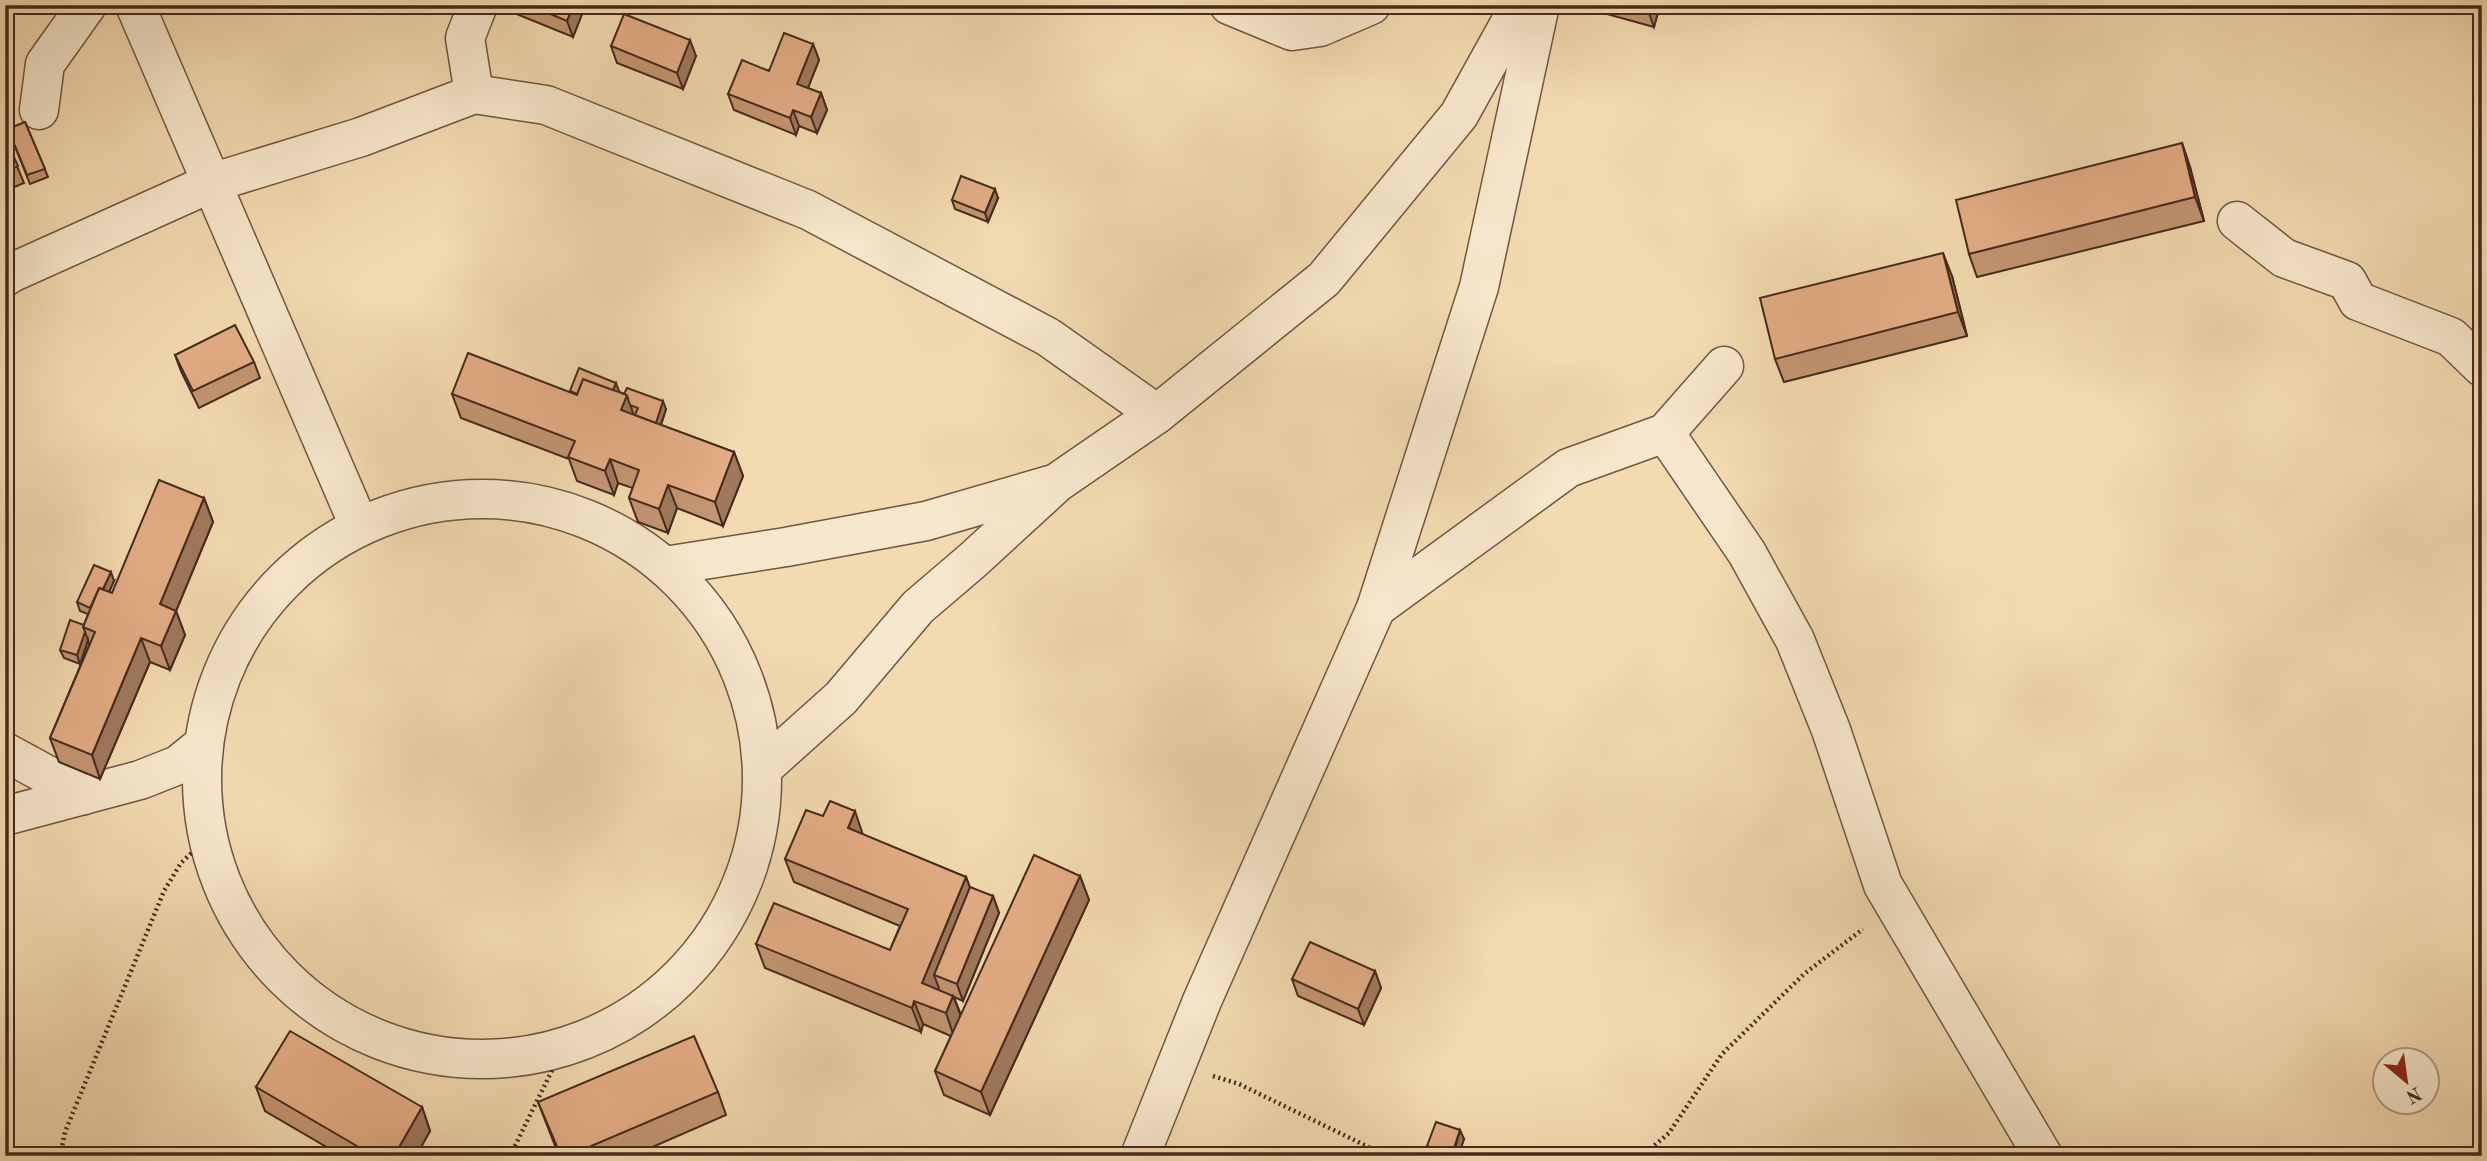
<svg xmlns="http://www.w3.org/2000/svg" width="2487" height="1161" viewBox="0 0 2487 1161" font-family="'Old Standard TT',serif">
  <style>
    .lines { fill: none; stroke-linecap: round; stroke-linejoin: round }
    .minor-casing { stroke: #705642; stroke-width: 41 }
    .path { stroke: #442a1e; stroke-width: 4.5; stroke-dasharray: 2 3.5; stroke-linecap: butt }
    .minor { stroke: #f7e7cc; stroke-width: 38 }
    .wall { fill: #c49572; stroke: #442a1e; stroke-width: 2 }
    .shaded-wall { fill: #a0795d; stroke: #442a1e; stroke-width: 2 }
    .building { fill: #e4ad85; stroke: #442a1e; stroke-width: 2 }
  </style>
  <rect width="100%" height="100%" fill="#f3dab0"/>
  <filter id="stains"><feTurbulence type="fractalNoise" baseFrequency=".00286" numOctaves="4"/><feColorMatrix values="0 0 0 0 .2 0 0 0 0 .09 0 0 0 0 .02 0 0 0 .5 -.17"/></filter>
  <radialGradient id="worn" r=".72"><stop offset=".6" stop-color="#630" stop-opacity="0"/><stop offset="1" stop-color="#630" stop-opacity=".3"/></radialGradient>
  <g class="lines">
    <defs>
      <g id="minor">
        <polyline points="135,5 358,523"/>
        <polyline points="1229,5 1292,31 1320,27 1371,5"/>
        <polyline points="474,94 465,38 478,5"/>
        <polyline points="39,110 45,64 87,5"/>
        <polyline points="2237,221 2284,258 2347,281 2358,301 2451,337 2482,367"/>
        <polyline points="5,277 11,273 211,183 361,137 474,94 546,105 808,210 1048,337 1157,414"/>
        <polyline points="1665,433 1747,553 1795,640 1831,730 1883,885 2043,1156"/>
        <circle cx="482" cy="779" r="280"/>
        <polyline points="665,566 786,547 926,521 1050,485"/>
        <polyline points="1376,608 1568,468 1665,433 1724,366"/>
        <polyline points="5,752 84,795"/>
        <polyline points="763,768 841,698 918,607 973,560 1058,482 1157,414 1324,279 1459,115 1520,5"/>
        <polyline points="5,816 140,780 178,765 204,744"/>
        <polyline points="1140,1156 1202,1001 1376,608 1479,287 1540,5"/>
      </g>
    </defs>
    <!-- minor casing -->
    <use href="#minor" class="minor-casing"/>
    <!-- path -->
    <g class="path">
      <polyline points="1213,1076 1239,1084 1387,1156"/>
      <polyline points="60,1156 65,1132 164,891 181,863 210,835"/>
      <polyline points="510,1156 561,1052"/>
      <polyline points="1642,1156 1669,1133 1722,1054 1804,974 1863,929"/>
    </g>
    <!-- minor -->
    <use href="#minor" class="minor"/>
  </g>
  <!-- wall -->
  <g class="wall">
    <polygon points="512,5 583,5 584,9 573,37 514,13"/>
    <polygon points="1601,5 1660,5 1654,27 1603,13"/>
    <polygon points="813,44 819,60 808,88 821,93 827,110 817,133 799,126 796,135 734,110 728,94"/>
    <polygon points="611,46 696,56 683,89 617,63"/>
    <polygon points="25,122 48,177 30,184 8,129"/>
    <polygon points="5,137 24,183 5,191"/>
    <polygon points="2182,143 2190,167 2204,221 1977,277 1969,254"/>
    <polygon points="998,198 988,222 955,209 952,200"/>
    <polygon points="1952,276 1967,336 1784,382 1775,359"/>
    <polygon points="175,355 254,362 260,378 199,408 181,371"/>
    <polygon points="570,391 619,391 619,392 666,409 661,425 734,452 743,476 723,526 677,508 668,533 638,522 629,498 633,488 618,483 614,495 577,481 569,459 461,418 452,394 570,392"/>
    <polygon points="204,498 213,522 176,611 185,635 170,670 150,662 100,779 59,762 50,738 89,645 88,640 80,664 64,658 60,650 84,625 88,614 80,611 77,602 114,581 109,592 112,593"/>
    <polygon points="863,835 966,877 970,888 993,896 999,913 963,1001 954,997 961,1015 1080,876 1089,900 990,1115 944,1095 935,1071 951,1036 923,1024 921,1032 765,968 756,944 890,950 900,926 794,882 785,859"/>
    <polygon points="1375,971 1381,988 1364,1025 1298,996 1292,979"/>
    <polygon points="256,1087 422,1107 430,1131 416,1156 342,1156 265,1111"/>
    <polygon points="718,1092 726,1115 632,1156 559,1156 538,1102"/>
    <polygon points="1464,1139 1458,1156 1434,1156 1430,1154 1427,1146"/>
  </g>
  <!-- shaded-wall -->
  <g class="shaded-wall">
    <polygon points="573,5 583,5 584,9 573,37 567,21"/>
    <polygon points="1646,5 1660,5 1654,27"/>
    <polygon points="690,40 696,56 683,89 677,73"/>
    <polygon points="813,44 819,60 803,100 797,84"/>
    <polygon points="821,93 827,110 817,133 811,117"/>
    <polygon points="793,110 799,126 796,135 790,118"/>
    <polygon points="2182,143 2190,167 2204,221 2195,197"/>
    <polygon points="995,189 998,198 988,222 985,213"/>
    <polygon points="1943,253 1952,276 1967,336 1958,312"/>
    <polygon points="616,383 619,391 613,406 610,397"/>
    <polygon points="627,395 635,419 621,410"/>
    <polygon points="663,401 666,409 657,436 654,428"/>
    <polygon points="734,452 743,476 723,526 715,502"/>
    <polygon points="610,459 618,483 614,495 605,471"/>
    <polygon points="668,485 677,508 668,533 659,509"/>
    <polygon points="204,498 213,522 169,628 160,604"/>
    <polygon points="111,572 114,581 97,619 94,610"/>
    <polygon points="176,611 185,635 170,670 161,646"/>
    <polygon points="85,632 88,640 80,664 77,655"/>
    <polygon points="141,638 150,662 100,779 92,755"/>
    <polygon points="855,811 863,835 848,828"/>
    <polygon points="1080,876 1089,900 990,1115 981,1092"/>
    <polygon points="966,877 975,901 934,975 939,988 931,1007 922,983"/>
    <polygon points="993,896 999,913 963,1001 957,984"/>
    <polygon points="1375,971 1381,988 1364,1025 1358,1009"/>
    <polygon points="953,996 962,1019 954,1037 946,1013"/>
    <polygon points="914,1001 923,1024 921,1032 912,1008"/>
    <polygon points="422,1107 430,1131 416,1156 394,1156"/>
    <polygon points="1460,1130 1464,1139 1458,1156 1453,1156"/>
  </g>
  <!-- building -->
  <g class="building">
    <polygon points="529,5 573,5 567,21"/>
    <polygon points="624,14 690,40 677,73 611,46"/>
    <polygon points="784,33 813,44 797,84 821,93 811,117 793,110 790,118 728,94 742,60 769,71"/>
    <polygon points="25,122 45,169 27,175 8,129"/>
    <polygon points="5,137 18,166 5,172"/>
    <polygon points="2182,143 2195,197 1969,254 1956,200"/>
    <polygon points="961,176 995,189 985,213 952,200"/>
    <polygon points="1943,253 1958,312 1775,359 1760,298"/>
    <polygon points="235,325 254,362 193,391 175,355"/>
    <polygon points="468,353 577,395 583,379 627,395 621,410 734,452 715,502 668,485 659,509 629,498 639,470 610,459 605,471 568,457 575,441 452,394"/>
    <polygon points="579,368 616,383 613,390 583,379 577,394 570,391"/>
    <polygon points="627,388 663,401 656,423 635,415 638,408 630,405 627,395 624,394"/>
    <polygon points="159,480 204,498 160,604 176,611 161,646 141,638 92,755 50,738 95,632 83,627 99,588 112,593"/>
    <polygon points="94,565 111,572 103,589 99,588 90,608 77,602"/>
    <polygon points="70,620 84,625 83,627 85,632 77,655 60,650"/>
    <polygon points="830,801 855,811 848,828 966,877 922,983 953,996 946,1013 914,1001 912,1008 756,944 774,903 890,950 908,909 785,859 806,810 823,816"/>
    <polygon points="1034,855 1080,876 981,1092 935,1071"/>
    <polygon points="970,887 993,896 957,984 934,975"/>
    <polygon points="1310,942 1375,971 1358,1009 1292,979"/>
    <polygon points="290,1031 422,1107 394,1156 374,1156 256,1087"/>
    <polygon points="694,1036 718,1092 568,1156 561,1156 538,1102"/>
    <polygon points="1436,1122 1460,1130 1452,1154 1427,1146"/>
    <polygon points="1216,1152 1227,1156 1214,1156"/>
  </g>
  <!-- margin -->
  <rect width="2487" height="1161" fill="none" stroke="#f3dab0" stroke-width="28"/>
  <rect x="7" y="7" width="2473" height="1147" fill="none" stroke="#442a1e" stroke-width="3.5"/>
  <rect x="14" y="14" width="2459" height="1133" fill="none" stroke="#442a1e" stroke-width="2"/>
  <!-- north arrow -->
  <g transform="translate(2406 1081) rotate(151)"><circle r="33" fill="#f7e7cc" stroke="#af9b86" stroke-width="2"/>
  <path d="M0-5L12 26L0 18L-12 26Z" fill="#8f2418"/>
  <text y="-10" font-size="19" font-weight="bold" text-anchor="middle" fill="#442a1e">N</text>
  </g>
  <rect width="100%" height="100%" filter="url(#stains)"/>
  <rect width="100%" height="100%" fill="url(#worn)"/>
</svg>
